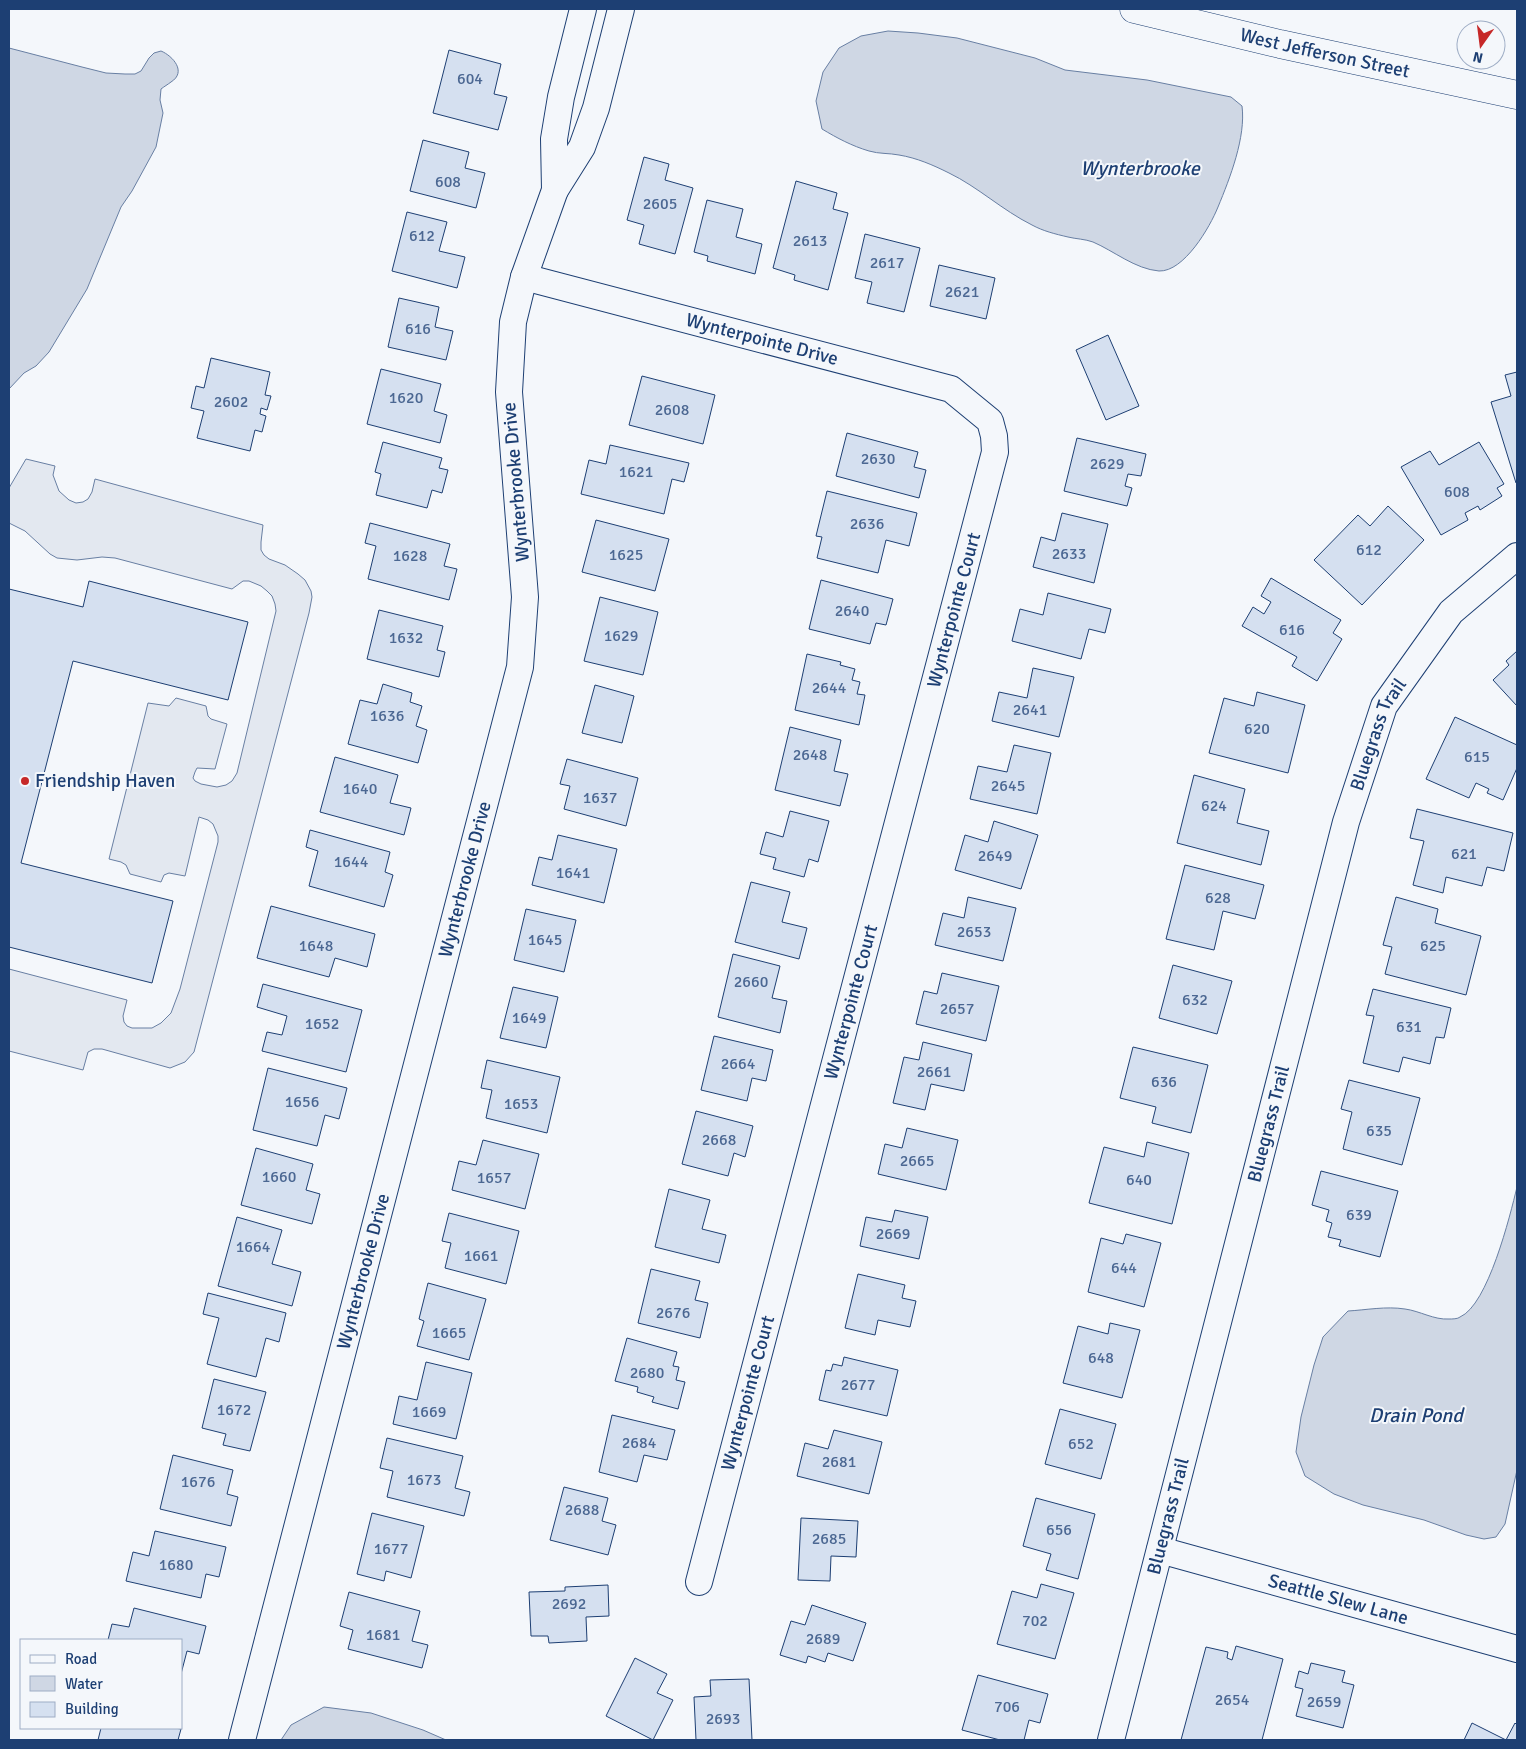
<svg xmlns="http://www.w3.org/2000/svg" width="1526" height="1749" viewBox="0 0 1526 1749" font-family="Signika,sans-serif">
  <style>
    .parking { fill: #e3e8f0; stroke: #687fa3 }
    .water { fill: #cfd7e4; stroke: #687fa3 }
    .building { fill: #d5e0f0; stroke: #1d3f73 }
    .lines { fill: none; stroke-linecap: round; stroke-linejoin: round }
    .minor-casing { stroke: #1d3f73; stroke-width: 28 }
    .tertiary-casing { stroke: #1d3f73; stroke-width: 29 }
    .minor { stroke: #f4f7fb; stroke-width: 26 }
    .tertiary { stroke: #f4f7fb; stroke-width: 28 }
    .poi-dot { fill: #c62828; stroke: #f4f7fb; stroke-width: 2 }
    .labels { text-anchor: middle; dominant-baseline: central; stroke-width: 4; stroke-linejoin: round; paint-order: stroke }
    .number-label { font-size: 16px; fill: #4b6792 }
    .street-label { font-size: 19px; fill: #1d3f73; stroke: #f4f7fb }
    .poi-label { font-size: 19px; fill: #1d3f73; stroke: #f4f7fb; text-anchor: start }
    .water-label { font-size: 20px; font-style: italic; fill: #1d3f73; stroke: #f4f7fb }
  </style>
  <rect width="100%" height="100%" fill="#f4f7fb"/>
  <!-- parking -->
  <polygon class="parking" points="26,459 55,466 53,475 59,491 69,500 76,503 83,502 88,499 92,492 95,479 263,525 261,542 261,550 264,555 269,559 285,565 298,574 305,580 311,591 312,597 309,613 194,1052 185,1062 170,1068 102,1049 94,1049 88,1052 83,1070 9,1051 9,969 127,1000 123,1016 124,1022 127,1026 132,1028 152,1028 161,1023 171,1013 180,989 218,842 218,836 213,824 208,820 199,817 185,876 169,873 164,875 161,882 130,874 126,865 121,862 109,859 148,703 169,706 176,698 206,706 208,716 211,719 227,724 215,769 197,768 195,772 193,778 195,781 201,784 217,787 226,785 232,781 237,773 276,611 275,604 272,596 267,591 261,586 249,581 243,581 232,589 115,558 102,557 77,560 57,558 50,554 25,531 9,523 9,488"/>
  <!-- water -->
  <g class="water">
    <path d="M888,31L918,33L957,38L1035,58L1065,70L1147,80L1231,97L1242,106C1246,137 1230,178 1218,207C1210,227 1184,272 1159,271C1135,269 1114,251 1093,242C1085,239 1076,239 1068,237C1055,234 1043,231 1032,225C1002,210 978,187 949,173C933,165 917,158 899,155C889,153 879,154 869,151C852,146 837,138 822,129L816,101L823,72L839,48L861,36Z"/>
    <path d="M9,48L82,67L106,73L125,74H135L141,71L149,58L154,53L161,51C173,56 187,72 171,82C167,85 165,86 161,89L160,100L163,113L156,147L132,191L121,207L87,289L49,352L36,366L24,373L9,389Z"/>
    <path d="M1517,1187V1470L1505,1524L1496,1537L1484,1539L1466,1535L1424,1520L1363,1505L1334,1494L1305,1476L1296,1452L1301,1417L1314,1365L1323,1337L1348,1311C1366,1310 1386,1306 1405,1309C1420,1311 1434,1320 1449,1319C1452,1319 1458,1319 1460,1317C1488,1305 1510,1216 1517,1187Z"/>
    <polygon points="324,1707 371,1713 423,1730 446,1740 281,1740 291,1725"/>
  </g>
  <!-- building -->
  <g class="building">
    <polygon points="449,50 501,64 494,94 507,97 498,130 433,113"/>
    <polygon points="423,140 469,152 465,168 485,173 476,208 410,191"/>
    <polygon points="644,157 669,164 665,180 693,188 675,254 639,244 644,225 627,220"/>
    <polygon points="796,181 837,193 833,209 848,213 828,290 794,280 795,275 773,268"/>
    <polygon points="707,200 743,209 736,237 762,244 755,274 707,261 708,256 694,252"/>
    <polygon points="407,212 447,222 439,251 465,257 457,288 392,271"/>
    <polygon points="865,234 920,248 904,312 867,303 872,282 855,278"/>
    <polygon points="939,265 995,278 986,319 930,306"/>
    <polygon points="399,298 439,307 435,327 453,331 446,360 388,347"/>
    <polygon points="1108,335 1139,406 1106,420 1076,350"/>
    <polygon points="211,358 270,372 265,395 271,396 267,410 261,408 260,414 266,416 262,432 255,430 250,451 197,438 204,411 191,408 196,386 204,388"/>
    <polygon points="381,369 441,384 434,411 447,415 440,443 367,424"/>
    <polygon points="1517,372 1517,483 1516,483 1491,402 1511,396 1505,375"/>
    <polygon points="642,376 715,395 703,444 629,425"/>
    <polygon points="847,433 918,452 914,467 926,470 919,498 836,476"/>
    <polygon points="1077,438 1146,454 1141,476 1128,474 1125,486 1132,488 1127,506 1064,491"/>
    <polygon points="383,442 442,458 439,468 448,470 442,493 432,490 427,508 376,495 381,474 375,472"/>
    <polygon points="1479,442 1504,484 1497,488 1502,496 1480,510 1478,506 1465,513 1468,520 1441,535 1401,467 1430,451 1439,465"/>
    <polygon points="610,445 689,463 684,482 672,479 664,514 581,494 589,460 606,464"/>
    <polygon points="827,491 917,513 909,546 886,540 878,573 817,558 822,537 816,536"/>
    <polygon points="1388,506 1424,540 1362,605 1314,560 1358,515 1370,526"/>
    <polygon points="1062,513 1108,524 1094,583 1033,567 1041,537 1055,541"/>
    <polygon points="596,520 669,539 655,591 582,572"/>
    <polygon points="370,523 450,544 444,566 457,569 449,600 368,579 376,546 365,543"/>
    <polygon points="1271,578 1341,620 1333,633 1342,639 1317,681 1292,666 1297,657 1242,626 1253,607 1264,614 1271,602 1261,596"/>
    <polygon points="821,580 893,599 886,625 876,623 870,644 809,629"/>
    <polygon points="89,581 248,622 228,700 73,661 21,863 173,901 152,983 9,947 9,589 83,607"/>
    <polygon points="1048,593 1111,609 1105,633 1089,629 1081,659 1012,641 1020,609 1043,615"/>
    <polygon points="600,597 658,612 643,675 584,661"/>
    <polygon points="379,610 443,626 437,650 445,652 439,677 367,659"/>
    <polygon points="1517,651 1517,706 1493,680 1509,665 1506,661"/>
    <polygon points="807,654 841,662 840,665 855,669 852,680 860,682 857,694 865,695 859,725 795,710"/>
    <polygon points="1033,668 1074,677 1059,737 992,721 999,692 1027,698"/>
    <polygon points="383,684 412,693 410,702 422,706 416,726 427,730 418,763 348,744 360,700 377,704"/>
    <polygon points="595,685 634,696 622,743 582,733"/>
    <polygon points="1257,692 1305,705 1288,773 1209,753 1224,698 1254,706"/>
    <polygon points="1455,717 1517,745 1517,768 1503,800 1487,793 1489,789 1476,783 1469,798 1426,779"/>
    <polygon points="790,727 841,740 834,771 848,774 840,806 775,790"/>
    <polygon points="1014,745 1051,753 1037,814 970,799 978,766 1007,772"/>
    <polygon points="335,757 398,775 390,803 411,808 404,835 320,812"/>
    <polygon points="567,759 638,778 626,826 564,809 570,786 560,784"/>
    <polygon points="1194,775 1245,789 1237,823 1269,831 1261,865 1177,843"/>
    <polygon points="1417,809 1513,833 1504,871 1487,867 1482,886 1446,877 1443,893 1413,885 1424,841 1410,838"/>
    <polygon points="790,811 829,821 818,862 809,859 804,877 773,869 776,858 760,854 766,832 783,837"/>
    <polygon points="994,821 1038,835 1021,889 955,870 965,835 988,842"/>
    <polygon points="310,830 390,852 385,872 393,875 384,907 309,886 318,851 306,847"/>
    <polygon points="558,835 617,849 604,903 532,885 539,857 552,860"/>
    <polygon points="1185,865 1264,885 1255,919 1223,911 1214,950 1166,939"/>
    <polygon points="751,882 790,892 782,922 807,928 799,959 735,942"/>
    <polygon points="968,897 1016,908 1003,961 935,945 943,913 964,918"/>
    <polygon points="1396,897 1438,909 1435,923 1481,936 1466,995 1385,974 1392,947 1383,945"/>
    <polygon points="271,906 375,934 367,967 335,958 329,977 257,958"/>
    <polygon points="526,909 576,920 564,972 514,960"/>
    <polygon points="733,954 780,966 772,998 787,1001 780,1033 718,1017"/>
    <polygon points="1173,965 1232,981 1217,1034 1159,1018"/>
    <polygon points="942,973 999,986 986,1041 916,1024 924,991 937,994"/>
    <polygon points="263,984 362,1010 346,1072 262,1051 267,1032 282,1035 287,1016 257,1007"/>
    <polygon points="513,987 558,997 546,1048 500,1038"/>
    <polygon points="1373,989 1451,1008 1444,1038 1436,1037 1430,1064 1403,1057 1399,1072 1363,1063 1374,1016 1366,1015"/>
    <polygon points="714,1036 773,1050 766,1081 752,1078 747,1101 701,1090"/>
    <polygon points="923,1042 972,1054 964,1091 931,1084 925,1110 893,1103 904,1057 919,1060"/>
    <polygon points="1133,1047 1208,1065 1191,1133 1152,1123 1156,1107 1120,1098"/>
    <polygon points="487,1060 560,1077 547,1133 486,1118 492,1090 481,1088"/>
    <polygon points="268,1068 347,1088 339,1119 325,1115 317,1146 253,1130"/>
    <polygon points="1349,1080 1420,1098 1402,1165 1343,1149 1352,1112 1341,1109"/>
    <polygon points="696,1111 753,1126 745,1157 734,1153 728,1176 682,1164"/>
    <polygon points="907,1128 958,1140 946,1190 878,1174 885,1144 902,1148"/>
    <polygon points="483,1140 539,1154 525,1209 452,1190 459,1161 476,1165"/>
    <polygon points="1147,1142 1189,1153 1172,1224 1089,1203 1104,1147 1144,1157"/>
    <polygon points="256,1148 313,1164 306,1190 320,1194 312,1224 241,1205"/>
    <polygon points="1321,1171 1398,1191 1380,1257 1339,1246 1341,1240 1328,1237 1332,1223 1326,1221 1329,1210 1312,1205"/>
    <polygon points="669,1189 710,1200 702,1229 726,1235 719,1263 655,1247"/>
    <polygon points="895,1210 928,1217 919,1259 860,1246 866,1217 892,1222"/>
    <polygon points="449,1213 519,1231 506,1284 445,1268 451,1243 442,1241"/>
    <polygon points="237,1217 282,1230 272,1264 301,1272 292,1306 218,1286"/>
    <polygon points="1126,1234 1161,1243 1144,1307 1088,1292 1101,1238 1123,1244"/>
    <polygon points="651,1269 700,1281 695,1300 708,1303 700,1338 638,1323"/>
    <polygon points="858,1274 905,1285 902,1298 916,1301 910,1327 878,1320 875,1335 845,1328"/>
    <polygon points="428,1283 486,1299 469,1360 417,1346 424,1321 419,1319"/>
    <polygon points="208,1293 286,1313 279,1342 266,1338 256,1377 207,1364 219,1318 203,1314"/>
    <polygon points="1110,1323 1140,1330 1122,1398 1063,1383 1078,1326 1108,1334"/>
    <polygon points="627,1338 677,1352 673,1366 679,1367 676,1380 685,1382 678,1409 652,1402 654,1397 637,1392 638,1387 615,1381"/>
    <polygon points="844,1357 898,1370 887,1416 819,1400 826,1370 831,1371 833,1364 842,1366"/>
    <polygon points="426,1362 472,1373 456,1439 393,1424 399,1396 417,1400"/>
    <polygon points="214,1379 266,1392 250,1451 223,1445 226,1434 202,1428"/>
    <polygon points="1060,1409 1116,1424 1101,1479 1045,1464"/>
    <polygon points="612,1415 675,1430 667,1460 644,1455 637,1482 599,1472"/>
    <polygon points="834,1430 882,1442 869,1494 797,1476 805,1443 828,1449"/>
    <polygon points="387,1438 463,1456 455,1488 470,1492 464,1516 387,1497 393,1471 380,1468"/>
    <polygon points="173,1455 233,1470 227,1494 238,1497 231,1526 160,1509"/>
    <polygon points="564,1487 608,1498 602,1521 616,1525 608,1555 550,1540"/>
    <polygon points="1036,1498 1095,1514 1078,1579 1046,1570 1051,1554 1023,1546"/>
    <polygon points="372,1513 424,1526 411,1578 386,1571 384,1581 357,1574"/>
    <polygon points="801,1518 858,1521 856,1557 831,1556 830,1581 798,1580"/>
    <polygon points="155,1531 226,1547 219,1577 206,1574 201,1598 126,1581 133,1552 149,1556"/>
    <polygon points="1041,1584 1074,1593 1055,1659 997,1644 1012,1591 1037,1598"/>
    <polygon points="608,1585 609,1616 586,1617 587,1641 549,1643 548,1636 531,1636 529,1592 565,1591 565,1587"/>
    <polygon points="349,1592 420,1611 412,1641 428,1645 422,1668 348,1649 353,1630 340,1626"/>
    <polygon points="812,1605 866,1623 853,1661 828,1653 825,1662 808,1656 806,1663 780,1655 791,1621 805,1625"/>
    <polygon points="134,1608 206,1626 199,1654 187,1651 181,1674 181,1640 108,1640 112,1624 129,1627"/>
    <polygon points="1236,1646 1283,1659 1262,1740 1181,1740 1206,1647 1228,1652 1227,1658 1232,1660"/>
    <polygon points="635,1658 667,1674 657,1693 673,1700 653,1740 606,1716"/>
    <polygon points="1311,1663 1345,1671 1342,1682 1354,1685 1343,1728 1296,1716 1303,1689 1295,1687 1299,1671 1308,1674"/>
    <polygon points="978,1675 1048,1694 1040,1723 1029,1720 1024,1740 1000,1740 962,1730"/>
    <polygon points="749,1679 752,1740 696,1740 694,1697 711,1696 710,1680"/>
    <polygon points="1472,1723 1506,1740 1515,1723 1517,1725 1517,1740 1464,1740"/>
    <polygon points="101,1728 175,1728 181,1729 178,1740 98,1740"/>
  </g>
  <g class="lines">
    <defs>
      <g id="minor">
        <polyline points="555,190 582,147 596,108 621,9"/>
        <path id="s1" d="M524,277L951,389L990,421L994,436L995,452L699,1582"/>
        <path id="s2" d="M1160,1550L1517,1649"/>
        <path id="s3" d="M242,1740L520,667L525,597L509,392L513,322L524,277L555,190L554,139L561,97L583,9"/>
        <path id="s4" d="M1111,1740L1346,822L1384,706L1451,612L1517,556"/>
      </g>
      <g id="tertiary">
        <path id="s5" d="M1134,9L1280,44L1517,95"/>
      </g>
    </defs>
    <!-- minor casing -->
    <use href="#minor" class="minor-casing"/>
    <!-- tertiary casing -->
    <use href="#tertiary" class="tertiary-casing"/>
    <!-- minor -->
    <use href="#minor" class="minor"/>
    <!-- tertiary -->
    <use href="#tertiary" class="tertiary"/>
  </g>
  <!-- markers -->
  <circle class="poi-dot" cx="25" cy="781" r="5"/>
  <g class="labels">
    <!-- number labels -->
    <g class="number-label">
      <text x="470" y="79">604</text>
      <text x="448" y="182">608</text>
      <text x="660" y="204">2605</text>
      <text x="422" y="236">612</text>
      <text x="810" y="241">2613</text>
      <text x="887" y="263">2617</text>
      <text x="962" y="292">2621</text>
      <text x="418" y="329">616</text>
      <text x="406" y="398">1620</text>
      <text x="231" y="402">2602</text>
      <text x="672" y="410">2608</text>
      <text x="878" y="459">2630</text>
      <text x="1107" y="464">2629</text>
      <text x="636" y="472">1621</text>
      <text x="1457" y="492">608</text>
      <text x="867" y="524">2636</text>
      <text x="1369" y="550">612</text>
      <text x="1069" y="554">2633</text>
      <text x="626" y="555">1625</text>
      <text x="410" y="556">1628</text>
      <text x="852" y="611">2640</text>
      <text x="1292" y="630">616</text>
      <text x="621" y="636">1629</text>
      <text x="406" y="638">1632</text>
      <text x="829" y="688">2644</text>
      <text x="1030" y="710">2641</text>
      <text x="387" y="716">1636</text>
      <text x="1257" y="729">620</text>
      <text x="810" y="755">2648</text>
      <text x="1477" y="757">615</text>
      <text x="1008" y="786">2645</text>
      <text x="360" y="789">1640</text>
      <text x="600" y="798">1637</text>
      <text x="1214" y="806">624</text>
      <text x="1464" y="854">621</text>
      <text x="995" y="856">2649</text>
      <text x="351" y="862">1644</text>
      <text x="573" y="873">1641</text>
      <text x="1218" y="898">628</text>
      <text x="974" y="932">2653</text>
      <text x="545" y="940">1645</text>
      <text x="316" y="946">1648</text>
      <text x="1433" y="946">625</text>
      <text x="751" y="982">2660</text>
      <text x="1195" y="1000">632</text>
      <text x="957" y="1009">2657</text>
      <text x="529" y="1018">1649</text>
      <text x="322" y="1024">1652</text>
      <text x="1409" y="1027">631</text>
      <text x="738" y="1064">2664</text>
      <text x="934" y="1072">2661</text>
      <text x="1164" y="1082">636</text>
      <text x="302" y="1102">1656</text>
      <text x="521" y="1104">1653</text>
      <text x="1379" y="1131">635</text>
      <text x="719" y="1140">2668</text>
      <text x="917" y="1161">2665</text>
      <text x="279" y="1177">1660</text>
      <text x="494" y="1178">1657</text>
      <text x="1139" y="1180">640</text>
      <text x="1359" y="1215">639</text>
      <text x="893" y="1234">2669</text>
      <text x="253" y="1247">1664</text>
      <text x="481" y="1256">1661</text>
      <text x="1124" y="1268">644</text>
      <text x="673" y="1313">2676</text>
      <text x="449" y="1333">1665</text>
      <text x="1101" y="1358">648</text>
      <text x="647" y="1373">2680</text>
      <text x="858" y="1385">2677</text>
      <text x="234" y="1410">1672</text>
      <text x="429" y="1412">1669</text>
      <text x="639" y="1443">2684</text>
      <text x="1081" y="1444">652</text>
      <text x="839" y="1462">2681</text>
      <text x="424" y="1480">1673</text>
      <text x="198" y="1482">1676</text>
      <text x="582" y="1510">2688</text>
      <text x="1059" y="1530">656</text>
      <text x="829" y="1539">2685</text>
      <text x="391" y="1549">1677</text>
      <text x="176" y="1565">1680</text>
      <text x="569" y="1604">2692</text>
      <text x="1035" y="1621">702</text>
      <text x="383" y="1635">1681</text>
      <text x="823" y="1639">2689</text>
      <text x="1232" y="1700">2654</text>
      <text x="1324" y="1702">2659</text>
      <text x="1007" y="1707">706</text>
      <text x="723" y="1719">2693</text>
    </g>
    <!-- street labels -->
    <g class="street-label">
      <text stroke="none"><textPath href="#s5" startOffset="196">West Jefferson Street</textPath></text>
      <text stroke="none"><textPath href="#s1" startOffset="246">Wynterpointe Drive</textPath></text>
      <text transform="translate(516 482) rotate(-95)">Wynterbrooke Drive</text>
      <text transform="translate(954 610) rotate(-75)">Wynterpointe Court</text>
      <text stroke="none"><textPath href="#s4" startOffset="1041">Bluegrass Trail</textPath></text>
      <text stroke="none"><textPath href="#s3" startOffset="889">Wynterbrooke Drive</textPath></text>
      <text transform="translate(851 1002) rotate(-75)">Wynterpointe Court</text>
      <text stroke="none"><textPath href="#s4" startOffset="636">Bluegrass Trail</textPath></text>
      <text stroke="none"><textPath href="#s3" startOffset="484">Wynterbrooke Drive</textPath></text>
      <text transform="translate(748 1393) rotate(-75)">Wynterpointe Court</text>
      <text stroke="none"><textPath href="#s4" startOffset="231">Bluegrass Trail</textPath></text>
      <text stroke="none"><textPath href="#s2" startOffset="185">Seattle Slew Lane</textPath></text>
    </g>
    <!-- poi labels -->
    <g class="poi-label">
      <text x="35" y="781">Friendship Haven</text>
    </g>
    <!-- water labels -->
    <g class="water-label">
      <text x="1140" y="168">Wynterbrooke</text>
      <text x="1416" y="1415">Drain Pond</text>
    </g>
  </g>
  <!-- border -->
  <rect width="1526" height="1749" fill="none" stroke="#1d3f73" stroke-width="20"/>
  <!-- legend -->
  <rect x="20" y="1639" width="162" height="90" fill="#f4f7fb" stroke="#9eadc5"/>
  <rect x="30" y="1655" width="25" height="8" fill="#f4f7fb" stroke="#9eadc5"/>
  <text x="65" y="1664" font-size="15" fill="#1d3f73">Road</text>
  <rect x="30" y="1676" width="25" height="15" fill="#cfd7e4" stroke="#9eadc5"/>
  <text x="65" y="1689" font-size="15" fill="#1d3f73">Water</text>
  <rect x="30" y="1702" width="25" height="15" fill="#d5e0f0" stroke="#9eadc5"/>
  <text x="65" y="1714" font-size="15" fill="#1d3f73">Building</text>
  <!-- north arrow -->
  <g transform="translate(1481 45) rotate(194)"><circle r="24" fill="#f4f7fb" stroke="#9eadc5"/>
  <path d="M0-4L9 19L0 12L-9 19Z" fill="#c62828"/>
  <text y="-8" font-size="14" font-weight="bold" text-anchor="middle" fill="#1d3f73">N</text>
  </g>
</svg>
